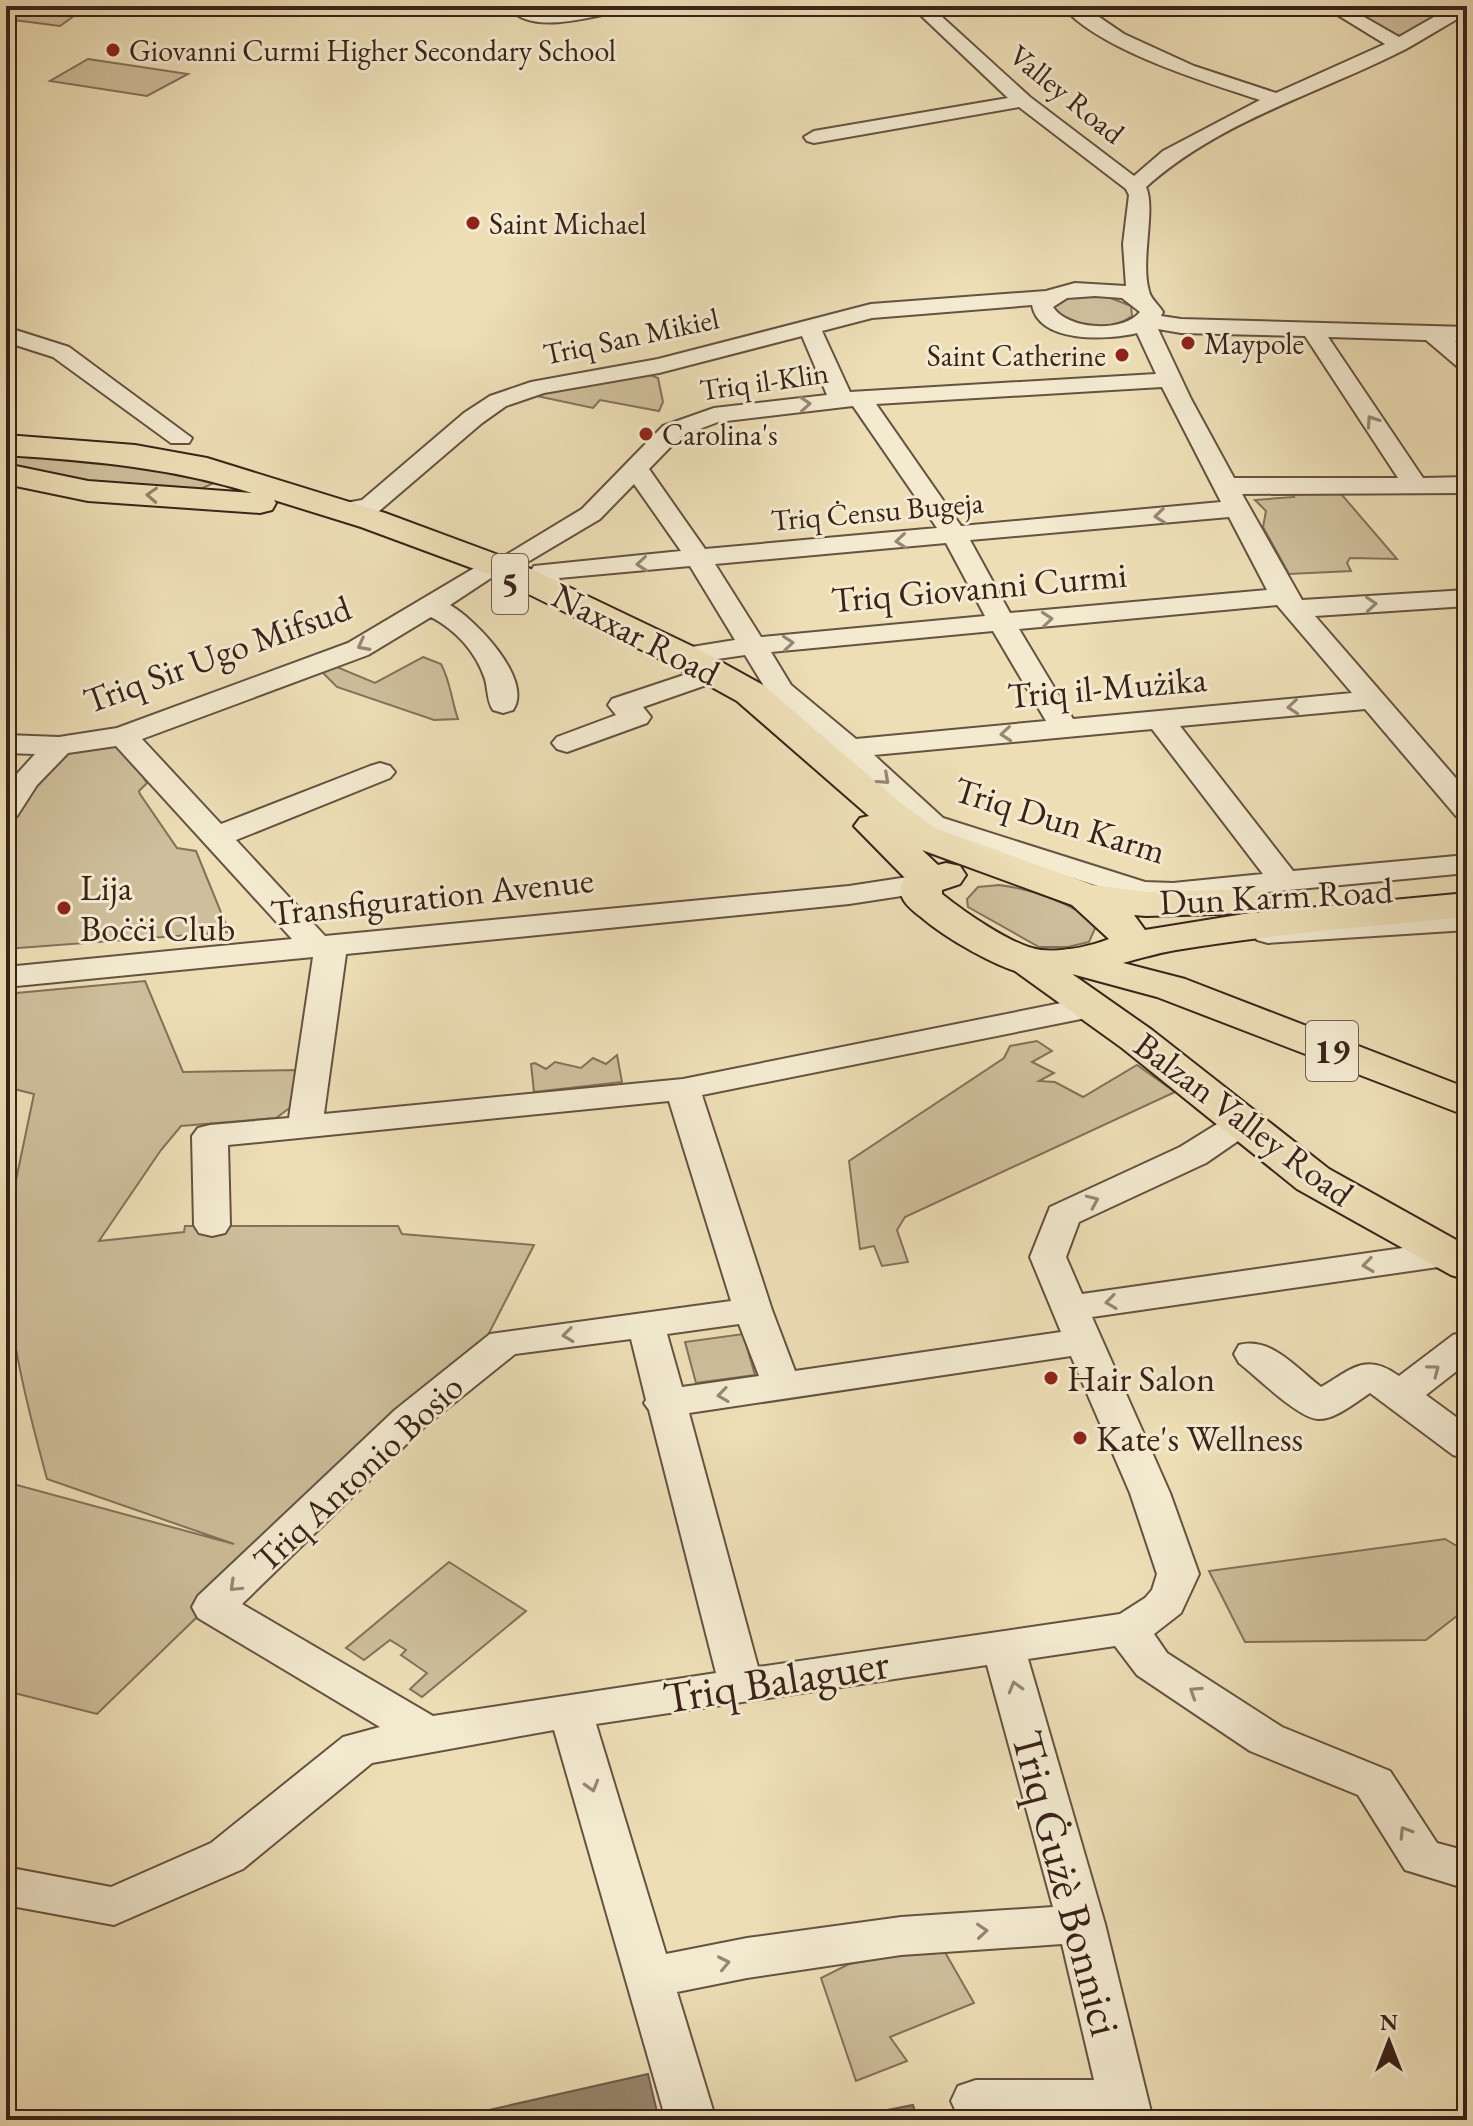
<svg xmlns="http://www.w3.org/2000/svg" width="1473" height="2126" viewBox="0 0 1473 2126" font-family="'EB Garamond',serif">
  <style>
    .green { fill: #cebe9b; stroke: #84705a; stroke-width: 2 }
    .building { fill: #97846b; stroke: #6a5c4b; stroke-width: 2 }
    .lines { fill: none; stroke-linecap: round; stroke-linejoin: round }
    .minor-casing { stroke: #665240; stroke-width: 4 }
    .major-casing { stroke: #392319; stroke-width: 4 }
    .highway-casing { stroke: #392319; stroke-width: 4 }
    .minor { fill: #f3ead0; fill-rule: evenodd }
    .major { fill: #eddeb6; fill-rule: evenodd }
    .highway { fill: #eddeb6; fill-rule: evenodd }
    .oneway { stroke: #968674 }
    .oneway2 { stroke: #938068 }
    .poi-dot { fill: #8f2418; stroke: #f3ead0; stroke-width: 3 }
    .labels { text-anchor: middle; dominant-baseline: central; stroke-width: 6; stroke-linejoin: round; paint-order: stroke }
    .far-poi-label { font-size: 30px; fill: #392319; stroke: #f3ead0; text-anchor: start }
    .far-street-label { font-size: 30px; fill: #392319; stroke: #f3ead0 }
    .shield { fill: #f3ead0; stroke: #715f50; stroke-width: 2 }
    .shield-label { font-size: 34px; font-weight: bold; fill: #392319 }
    .street-label { font-size: 36px; fill: #392319; stroke: #f3ead0 }
    .poi-label { font-size: 36px; fill: #392319; stroke: #f3ead0; text-anchor: start }
    .near-street-label { font-size: 44px; fill: #392319; stroke: #f3ead0 }
  </style>
  <rect width="100%" height="100%" fill="#eddeb6"/>
  <filter id="stains"><feTurbulence type="fractalNoise" baseFrequency=".0025" numOctaves="4"/><feColorMatrix values="0 0 0 0 .2 0 0 0 0 .09 0 0 0 0 .02 0 0 0 .5 -.17"/></filter>
  <radialGradient id="worn" r=".72"><stop offset=".6" stop-color="#630" stop-opacity="0"/><stop offset="1" stop-color="#630" stop-opacity=".3"/></radialGradient>
  <!-- green -->
  <g class="green">
    <polygon points="1345,6 1424,6 1442,16 1404,39"/>
    <polygon points="19,9 74,16 60,26 6,19"/>
    <polygon points="88,59 188,74 147,96 50,81"/>
    <path d="M1103,295L1131,306L1132,316C1116,328 1083,331 1066,321C1061,318 1055,311 1051,306L1064,297Z"/>
    <polygon points="645,373 658,378 663,402 659,411 600,400 593,408 532,395"/>
    <polygon points="13,453 206,474 214,483 194,492 110,486 6,465 6,458"/>
    <polygon points="1336,488 1397,559 1350,558 1347,563 1351,571 1289,574 1263,527 1266,511 1255,500 1294,497 1289,489"/>
    <path d="M423,657L441,664C451,683 451,699 458,719L434,720L337,687L322,672L337,667L375,683Z"/>
    <polygon points="105,745 125,749 147,783 139,791 140,794 177,848 196,851 229,932 6,949 6,822 65,754"/>
    <path d="M999,885C1032,889 1071,903 1097,924L1089,942L1068,947H1039L968,907L967,899L978,887Z"/>
    <path d="M145,981L183,1072L297,1070L295,1104L276,1118L181,1126L161,1150L99,1241L184,1232L185,1226H398L402,1234L534,1245L483,1345L255,1551L196,1618L97,1714L6,1691V1482L234,1544L47,1479C26,1400 0,1313 14,1232L6,1231V1228L34,1094L6,1087V994Z"/>
    <polygon points="1037,1041 1052,1051 1032,1062 1054,1073 1039,1081 1055,1082 1083,1097 1137,1065 1175,1092 905,1217 897,1230 908,1262 882,1266 874,1246 860,1249 849,1161 1004,1058 1010,1046"/>
    <polygon points="617,1055 622,1082 534,1092 531,1064 535,1063 546,1069 555,1062 581,1068 593,1058 606,1064"/>
    <polygon points="743,1334 755,1375 696,1383 685,1342"/>
    <polygon points="1445,1539 1467,1552 1467,1608 1426,1640 1245,1642 1209,1571"/>
    <polygon points="449,1562 526,1611 422,1697 410,1689 427,1673 401,1655 406,1650 390,1640 364,1660 346,1648"/>
    <polygon points="942,1947 974,2003 890,2037 907,2061 856,2081 821,1978 849,1964"/>
  </g>
  <!-- building -->
  <g class="building">
    <polygon points="648,2074 659,2120 463,2120 462,2116"/>
    <polygon points="913,2105 918,2120 836,2120"/>
  </g>
  <g class="lines">
    <defs>
      <g id="minor">
        <path d="M507,6H527L542,12L583,6H632L623,11C589,16 531,37 507,6Z"/>
        <path d="M911,6H930L1030,97L1134,176L1163,151L1260,100C1205,82 1099,50 1062,6H1083L1124,34L1194,66L1276,93L1385,44L1323,6H1345L1399,37L1448,9L1467,6V16L1459,18C1441,28 1424,39 1406,49C1318,94 1221,120 1146,187C1156,209 1140,261 1149,291C1150,298 1159,305 1163,312L1161,316L1181,319L1467,327V341H1455L1467,351V370L1459,368L1426,340L1328,337L1423,478L1467,477V493L1242,494L1302,600L1467,590V606L1315,616L1467,791V819L1456,816L1365,709L1180,726L1293,871L1467,855V873L1173,901L1142,900L921,830L840,754L770,696L745,655L683,664L673,662L669,656L673,650L735,640L690,566L559,578L565,591L561,597H543L530,572L534,566L681,551L634,484L600,519L509,573L497,574L450,605C475,619 534,680 513,710L503,713L493,710C487,701 488,690 485,679C476,652 456,630 431,617L368,655L142,739L221,824L370,766L380,763L390,766L395,772L390,778L236,840L325,936L849,886L921,875L932,877L937,884L932,891L921,893L849,904L346,954L324,1114L683,1079L1091,997L1103,1000L1108,1007L1103,1014L1091,1017L702,1095L772,1310L795,1371L1061,1332L1030,1257L1050,1207L1180,1147L1230,1116L1242,1112L1254,1116L1259,1123L1254,1130L1206,1163L1079,1222L1066,1257L1082,1294L1445,1242L1458,1246L1463,1254L1458,1262L1445,1266L1092,1317L1170,1493L1199,1574L1181,1613L1154,1634L1167,1653L1282,1727L1390,1771L1437,1843L1467,1851V1889L1405,1870L1358,1795L1250,1751L1137,1675L1115,1646L1028,1659L1105,1924L1153,2120H969L958,2116L951,2101L958,2086L976,2080H1094L1062,1944L901,1955L747,1978L677,1992L716,2120H666L554,1730L372,1763L243,1869L114,1925L6,1905V1867L111,1887L211,1843L343,1737L380,1727L198,1618L192,1607L198,1596L395,1410L490,1334L731,1301L669,1101L228,1145L230,1225L225,1233L212,1236L199,1233L194,1225L192,1136L198,1128L210,1125L289,1118L313,957L6,987V967L292,939L116,746L68,753L37,785L17,816L6,819V786L35,754L6,753V735L59,737L117,728L348,643L476,567L488,566L582,509L663,426L714,408L827,395L802,336L659,373L544,393L506,406L482,423L378,512L344,518L335,515L331,510L335,505L362,500L464,413L490,396L531,382L658,359L871,304L1046,291L1075,283L1126,286L1123,244L1129,195L1126,189L1019,107L814,143L807,141L804,137L814,131L1008,98ZM1095,296L1122,298L1140,312C1123,333 1068,330 1053,307L1067,298ZM1032,305C1039,344 1108,340 1137,333L1156,374L850,392L822,331L872,318ZM1158,329L1181,333L1305,336L1398,478H1234L1191,399ZM1162,387L1221,502L961,526L876,404ZM853,406L937,528L705,549L649,469L681,436L718,422ZM1229,517L1267,590L1010,613L970,540ZM946,543L985,616L761,637L715,564ZM1277,605L1352,693L1073,719L1019,629ZM993,631L1046,721L856,739L791,685L771,652ZM1152,729L1263,874L1173,883L1145,882L943,818L874,755ZM739,1324L759,1376L682,1387L667,1334ZM631,1339L646,1400L644,1403L649,1410L716,1673L433,1716L242,1604L423,1428L515,1354ZM1071,1356L1130,1493L1157,1574L1152,1590L1145,1598L1120,1614L758,1667L689,1413ZM987,1665L1053,1907L901,1917L747,1938L666,1954L596,1724Z"/>
        <polygon points="6,327 69,347 192,438 189,443 171,443 53,357 6,342"/>
        <polygon points="702,669 712,671 716,677 712,683 643,707 651,717 647,723 567,752 557,749 552,743 557,737 616,715 608,705 612,699"/>
        <polygon points="1467,910 1467,930 1268,943 1257,940 1252,933 1257,926 1268,923"/>
        <path d="M1467,1331V1363L1426,1395L1467,1425V1459L1453,1455L1370,1393C1356,1402 1335,1420 1318,1419C1298,1418 1256,1376 1239,1363L1234,1354L1239,1345C1271,1336 1297,1369 1321,1387C1352,1369 1366,1352 1399,1376L1453,1335Z"/>
      </g>
      <polygon id="major" points="1069,949 1185,979 1467,1088 1467,1116 1157,997 1072,974 1152,1030 1329,1169 1467,1246 1467,1280 1451,1275 1297,1189 1122,1048 1015,971 1009,962 1015,953 1029,950 1051,959 1055,952"/>
      <path id="highway" d="M6,435L135,445L207,458L385,513L512,560L696,648L763,685L902,804L937,829L1093,885L1146,892L1251,889L1265,892L1271,901L1265,910L1253,913L1467,893V917C1370,926 1273,934 1176,950C1128,958 1078,983 1027,974C998,969 944,937 921,917C908,907 893,895 905,878L854,826L860,818L869,816L737,701L670,664L488,574L361,527L274,500L276,503L272,510L260,513L88,501L6,484V464L88,481L252,493C169,467 92,461 6,455ZM922,850L1072,905L1109,939C1088,947 1063,952 1041,950C1014,947 963,911 942,894V890L960,884L966,875L960,866L946,863L938,865ZM1250,913L1145,930L1134,915L1146,916Z"/>
    </defs>
    <!-- minor casing -->
    <use href="#minor" class="minor-casing"/>
    <!-- major casing -->
    <use href="#major" class="major-casing"/>
    <!-- highway casing -->
    <use href="#highway" class="highway-casing"/>
    <!-- minor -->
    <use href="#minor" class="minor"/>
    <!-- major -->
    <use href="#major" class="major"/>
    <!-- highway -->
    <use href="#highway" class="highway"/>
  </g>
  <!-- one-way arrows -->
  <defs><path id="oneway-chevron" d="M-2-3.5L2.5 0L-2 3.5" fill="none" stroke-width="1.6" stroke-linecap="round" stroke-linejoin="round" transform="scale(2)"/></defs>
  <g class="oneway">
    <use href="#oneway-chevron" transform="translate(805 404) rotate(-4)"/>
    <use href="#oneway-chevron" transform="translate(1372 421) rotate(-124)"/>
    <use href="#oneway-chevron" transform="translate(1160 516) rotate(174)"/>
    <use href="#oneway-chevron" transform="translate(901 541) rotate(175)"/>
    <use href="#oneway-chevron" transform="translate(642 564) rotate(175)"/>
    <use href="#oneway-chevron" transform="translate(1371 604) rotate(-4)"/>
    <use href="#oneway-chevron" transform="translate(1047 619) rotate(-5)"/>
    <use href="#oneway-chevron" transform="translate(788 643) rotate(-5)"/>
    <use href="#oneway-chevron" transform="translate(363 645) rotate(152)"/>
    <use href="#oneway-chevron" transform="translate(1293 707) rotate(175)"/>
    <use href="#oneway-chevron" transform="translate(1006 734) rotate(175)"/>
    <use href="#oneway-chevron" transform="translate(884 779) rotate(42)"/>
    <use href="#oneway-chevron" transform="translate(1093 1201) rotate(-24)"/>
    <use href="#oneway-chevron" transform="translate(1368 1265) rotate(172)"/>
    <use href="#oneway-chevron" transform="translate(1111 1302) rotate(172)"/>
    <use href="#oneway-chevron" transform="translate(568 1335) rotate(173)"/>
    <use href="#oneway-chevron" transform="translate(1434 1370) rotate(-37)"/>
    <use href="#oneway-chevron" transform="translate(723 1395) rotate(172)"/>
    <use href="#oneway-chevron" transform="translate(235 1586) rotate(136)"/>
    <use href="#oneway-chevron" transform="translate(1015 1687) rotate(-106)"/>
    <use href="#oneway-chevron" transform="translate(1195 1692) rotate(-147)"/>
    <use href="#oneway-chevron" transform="translate(592 1786) rotate(74)"/>
    <use href="#oneway-chevron" transform="translate(1405 1832) rotate(-122)"/>
    <use href="#oneway-chevron" transform="translate(982 1931) rotate(-4)"/>
    <use href="#oneway-chevron" transform="translate(724 1963) rotate(-12)"/>
  </g>
  <use class="oneway2" href="#oneway-chevron" transform="translate(152 495) rotate(-177)"/>
  <!-- markers -->
  <g class="poi-dot">
    <circle cx="113" cy="50" r="8"/>
    <circle cx="473" cy="223" r="8"/>
    <circle cx="1188" cy="343" r="8"/>
    <circle cx="1122" cy="355" r="8"/>
    <circle cx="646" cy="434" r="8"/>
    <circle cx="64" cy="908" r="8"/>
    <circle cx="1051" cy="1378" r="8"/>
    <circle cx="1080" cy="1438" r="8"/>
  </g>
  <g class="labels">
    <!-- far-poi labels -->
    <g class="far-poi-label">
      <text x="129" y="50">Giovanni Curmi Higher Secondary School</text>
      <text x="489" y="223">Saint Michael</text>
      <text x="1204" y="343">Maypole</text>
      <text x="1106" y="355" text-anchor="end">Saint Catherine</text>
      <text x="662" y="434">Carolina's</text>
    </g>
    <!-- far-street labels -->
    <g class="far-street-label">
      <text transform="translate(1067 94) rotate(39)">Valley Road</text>
      <text transform="translate(631 336) rotate(-12)">Triq San Mikiel</text>
      <text transform="translate(764 381) rotate(-8)">Triq il-Klin</text>
      <text transform="translate(877 511) rotate(-5)">Triq Ċensu Bugeja</text>
    </g>
    <!-- shield labels -->
    <g class="shield">
      <rect x="492" y="554" width="36" height="60" rx="6"/>
      <rect x="1306" y="1021" width="52" height="60" rx="6"/>
    </g>
    <g class="shield-label">
      <text x="510" y="584">5</text>
      <text x="1332" y="1051">19</text>
    </g>
    <!-- street labels -->
    <g class="street-label">
      <text transform="translate(979 587) rotate(-5)">Triq Giovanni Curmi</text>
      <text transform="translate(636 634) rotate(27)">Naxxar Road</text>
      <text transform="translate(217 654) rotate(-20)">Triq Sir Ugo Mifsud</text>
      <text transform="translate(1107 687) rotate(-5)">Triq il-Mużika</text>
      <text transform="translate(1060 820) rotate(17)">Triq Dun Karm</text>
      <text transform="translate(432 896) rotate(-6)">Transfiguration Avenue</text>
      <text transform="translate(1276 896) rotate(-3)">Dun Karm Road</text>
      <text transform="translate(1244 1119) rotate(37)">Balzan Valley Road</text>
      <text transform="translate(358 1473) rotate(-43)">Triq Antonio Bosio</text>
    </g>
    <!-- poi labels -->
    <g class="poi-label">
      <text x="80" y="887">Lija<tspan x="80" dy="41">Boċċi Club</tspan></text>
      <text x="1067" y="1378">Hair Salon</text>
      <text x="1096" y="1438">Kate's Wellness</text>
    </g>
    <!-- near-street labels -->
    <g class="near-street-label">
      <text transform="translate(776 1680) rotate(-9)">Triq Balaguer</text>
      <text transform="translate(1067 1883) rotate(75)">Triq Ġużè Bonnici</text>
    </g>
  </g>
  <!-- margin -->
  <rect width="1473" height="2126" fill="none" stroke="#eddeb6" stroke-width="32"/>
  <rect x="8" y="8" width="1457" height="2110" fill="none" stroke="#392319" stroke-width="4"/>
  <rect x="16" y="16" width="1441" height="2094" fill="none" stroke="#392319" stroke-width="2"/>
  <!-- north arrow -->
  <g transform="translate(1389 2042)" stroke="#f3ead0" stroke-width="6" paint-order="stroke">
  <path d="M0-6L14 30L0 20L-14 30Z" fill="#392319"/>
  <text y="-12" font-size="22" font-weight="bold" text-anchor="middle" fill="#392319">N</text>
  </g>
  <rect width="100%" height="100%" filter="url(#stains)"/>
  <rect width="100%" height="100%" fill="url(#worn)"/>
</svg>
